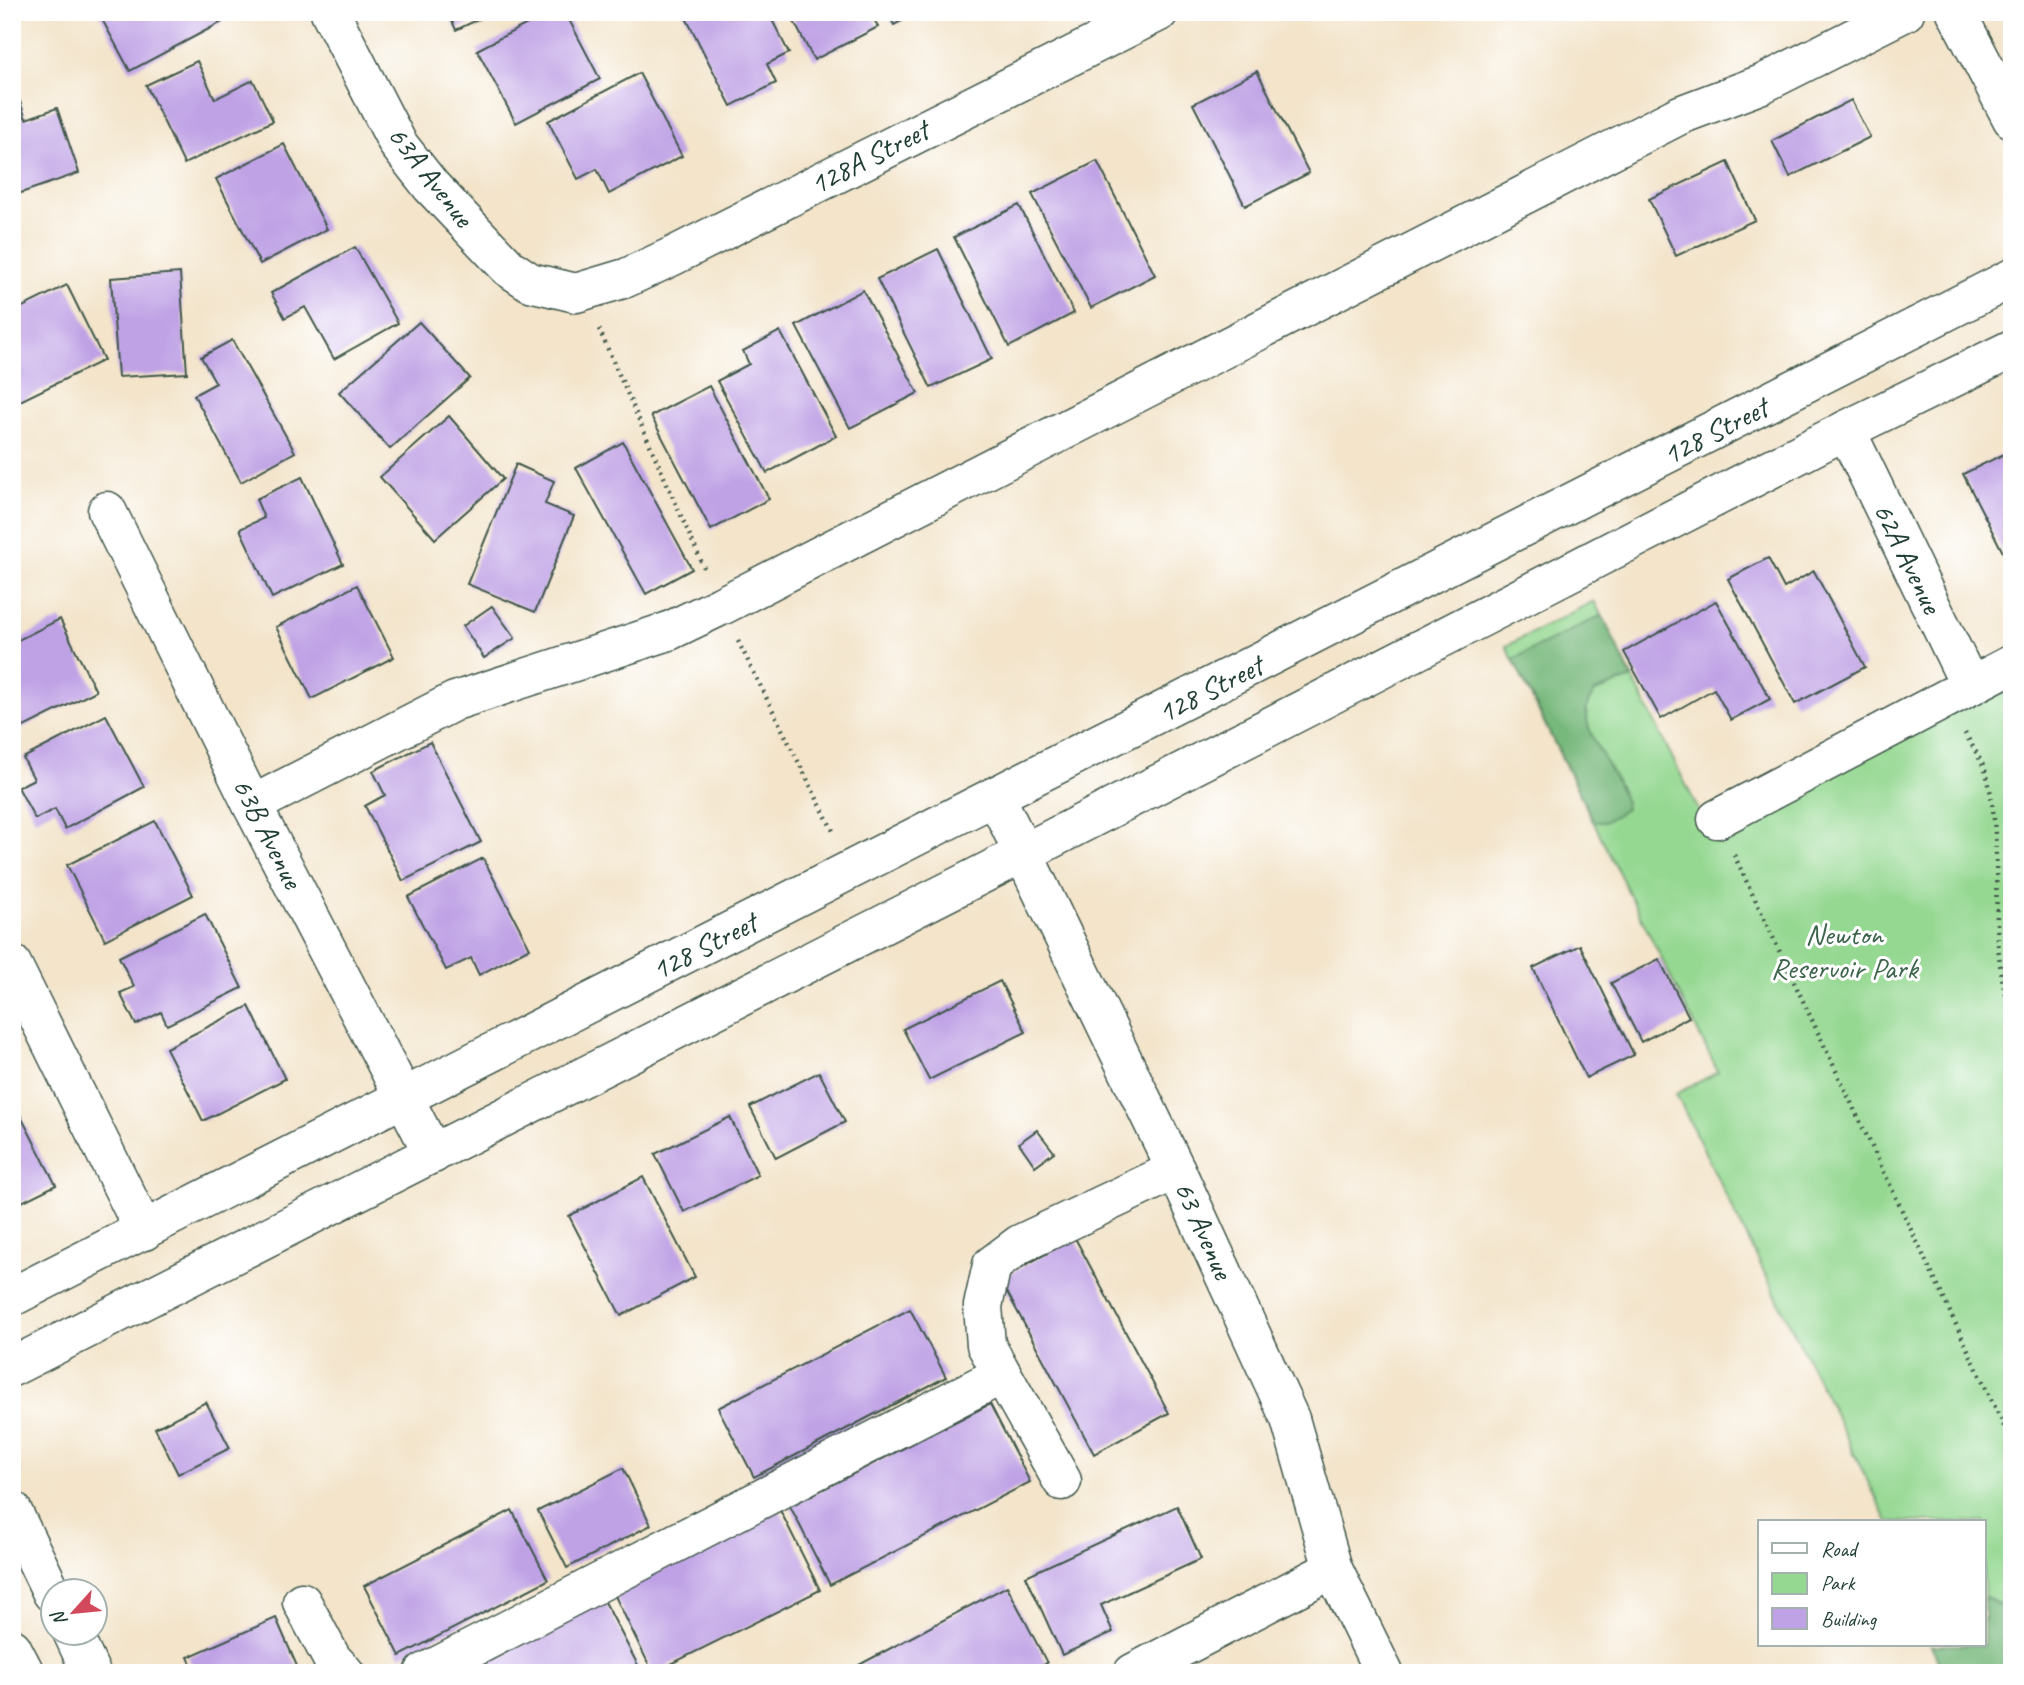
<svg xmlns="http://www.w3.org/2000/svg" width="2024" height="1685" viewBox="0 0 2024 1685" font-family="Caveat,sans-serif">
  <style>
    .green { fill: #94d891; stroke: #5a8a62; stroke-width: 2 }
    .forest { fill: #77b87b; stroke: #4b7a58; stroke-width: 2 }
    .building { fill: #bfa2e5 }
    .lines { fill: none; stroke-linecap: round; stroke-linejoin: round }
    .minor-casing { stroke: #3f564a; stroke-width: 41 }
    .major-casing { stroke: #3f564a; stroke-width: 41 }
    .path { stroke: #3f564a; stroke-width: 4.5; stroke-dasharray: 2 5; stroke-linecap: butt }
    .minor { stroke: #fff; stroke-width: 38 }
    .major { stroke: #fff; stroke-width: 38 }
    .labels { text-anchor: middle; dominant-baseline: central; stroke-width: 6; stroke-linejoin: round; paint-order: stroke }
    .street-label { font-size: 30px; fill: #1f3d34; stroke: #fff }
    .park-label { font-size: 30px; fill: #3c644b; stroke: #fff }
  </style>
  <rect width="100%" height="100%" fill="#fff"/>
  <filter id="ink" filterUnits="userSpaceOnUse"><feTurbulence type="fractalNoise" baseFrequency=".0143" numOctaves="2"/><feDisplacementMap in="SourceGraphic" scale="14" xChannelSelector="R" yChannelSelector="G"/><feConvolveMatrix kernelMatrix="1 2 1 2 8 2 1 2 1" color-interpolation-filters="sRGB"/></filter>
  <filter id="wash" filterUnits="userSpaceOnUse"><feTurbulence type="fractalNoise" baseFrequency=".00686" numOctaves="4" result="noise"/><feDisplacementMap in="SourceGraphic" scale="28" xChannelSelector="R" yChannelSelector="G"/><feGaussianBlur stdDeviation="1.57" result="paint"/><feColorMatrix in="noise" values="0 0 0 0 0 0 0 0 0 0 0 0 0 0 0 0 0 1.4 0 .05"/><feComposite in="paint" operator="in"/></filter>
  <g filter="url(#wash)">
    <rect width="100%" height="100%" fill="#f3e4ca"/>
    <!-- green -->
    <polygon class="green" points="1594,601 1710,833 2000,686 2012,709 2012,1673 1984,1645 1984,1522 1888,1522 1676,1094 1718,1072 1506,646"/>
    <!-- forest -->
    <g class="forest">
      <path d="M1602,615L1632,678L1595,692C1592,696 1588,702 1587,707C1581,736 1622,776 1626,809L1604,822H1594L1513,659Z"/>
      <polygon points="1984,1597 2012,1610 2012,1673 1944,1673 1931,1645 1984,1645"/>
    </g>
    <g id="blocks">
      <!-- building -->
      <g class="building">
        <polygon points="98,12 216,12 222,22 130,71"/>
        <polygon points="448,12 494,12 456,30"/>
        <polygon points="550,12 565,12 600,79 516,123 477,50"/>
        <polygon points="683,12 768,12 789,53 767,64 776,83 731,106"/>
        <polygon points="789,12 870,12 878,27 814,60"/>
        <polygon points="887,12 919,12 894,25"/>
        <polygon points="197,61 215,99 253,80 273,121 184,164 146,85"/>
        <polygon points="1257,71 1309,173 1245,206 1193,104"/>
        <polygon points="639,73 682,156 609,194 597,169 578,179 548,121"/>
        <polygon points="16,90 26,119 57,108 79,173 12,196 12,91"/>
        <polygon points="1851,100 1870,137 1790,177 1772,141"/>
        <polygon points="284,144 327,229 260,264 216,179"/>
        <polygon points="1097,161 1155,275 1091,308 1032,194"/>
        <polygon points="1728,162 1755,220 1676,256 1649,199"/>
        <polygon points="1019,205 1074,313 1009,347 954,237"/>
        <polygon points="355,247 398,323 334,359 305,307 285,318 271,293"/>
        <polygon points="938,249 992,359 931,388 877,279"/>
        <polygon points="180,273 187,373 118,377 111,278"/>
        <polygon points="67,285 104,360 12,405 12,312"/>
        <polygon points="863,290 918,393 850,428 796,326"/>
        <polygon points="419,322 470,378 390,449 339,392"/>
        <polygon points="780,331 836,436 767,473 717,381 749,364 743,351"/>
        <polygon points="232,340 295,452 241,482 194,395 216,383 201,357"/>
        <polygon points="709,386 769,499 711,530 651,416"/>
        <polygon points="449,416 503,479 435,539 380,477"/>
        <polygon points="623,442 692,569 646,594 576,468"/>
        <polygon points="2012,450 2012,570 1963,474"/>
        <polygon points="516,464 554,481 545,504 574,516 535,612 467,584"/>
        <polygon points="302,477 343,564 272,598 240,529 264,518 256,499"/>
        <polygon points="1768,558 1784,588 1814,571 1865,667 1795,704 1728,579"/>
        <polygon points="357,585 394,657 312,699 276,627"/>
        <polygon points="1716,601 1770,699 1731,720 1714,689 1661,719 1624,652"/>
        <polygon points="492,606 515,638 484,658 463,626"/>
        <polygon points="60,619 96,691 12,733 12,643"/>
        <polygon points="106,715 144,787 65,829 55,809 35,819 18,787 34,779 23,758"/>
        <polygon points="430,742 481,842 403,881 365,806 385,795 373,771"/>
        <polygon points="155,821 193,895 105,940 67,865"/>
        <polygon points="483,858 530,948 479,975 471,958 446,970 408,897"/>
        <polygon points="205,914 242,988 167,1025 161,1012 136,1025 120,993 134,987 119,957"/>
        <polygon points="1580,945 1634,1055 1586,1078 1533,968"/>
        <polygon points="1659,959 1689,1017 1641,1042 1611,983"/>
        <polygon points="1000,981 1026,1032 929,1080 903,1029"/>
        <polygon points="249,1006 285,1079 203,1121 166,1048"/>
        <polygon points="819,1072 845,1122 776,1158 750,1107"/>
        <polygon points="12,1099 56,1185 12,1207"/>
        <polygon points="730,1117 758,1175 684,1212 655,1154"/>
        <polygon points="1037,1130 1054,1152 1035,1166 1019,1143"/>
        <polygon points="643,1177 695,1277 621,1316 569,1216"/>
        <polygon points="1075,1238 1169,1413 1094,1454 1000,1279"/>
        <polygon points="910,1309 946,1377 754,1477 718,1408"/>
        <polygon points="206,1402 230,1448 178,1474 155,1428"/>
        <polygon points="990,1404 1030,1482 830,1585 790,1506"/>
        <polygon points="623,1468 651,1525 567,1568 538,1511"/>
        <polygon points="1177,1506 1201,1559 1101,1605 1113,1632 1062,1655 1026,1576"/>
        <polygon points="512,1510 548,1580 400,1656 364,1586"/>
        <polygon points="780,1510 820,1590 653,1673 614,1594"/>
        <polygon points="1007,1586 1047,1663 1029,1673 863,1673 859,1665"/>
        <polygon points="603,1598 642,1673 461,1673"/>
        <polygon points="276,1618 300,1673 195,1673 188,1657"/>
      </g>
    </g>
  </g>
  <g filter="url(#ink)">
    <use href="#blocks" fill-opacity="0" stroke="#3f564a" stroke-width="2"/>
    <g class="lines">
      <defs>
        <g id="minor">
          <polyline points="330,12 398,144 431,186 509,268 530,282 576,293 626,278 673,256 1159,12"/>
          <polyline points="1956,12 2012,119"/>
          <polyline points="1846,430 1970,686"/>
          <polyline points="107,511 252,805 433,1154"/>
          <polyline points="996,797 1176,1170 1290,1419 1333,1569 1384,1673"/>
          <polyline points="252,805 455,701 669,631 721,606 1680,115 1762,84 1905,12"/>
          <polyline points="1717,819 2012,664"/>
          <polyline points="12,964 144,1231"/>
          <polyline points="1062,1481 986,1345 983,1306 992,1265 1020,1244 1176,1170"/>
          <polyline points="302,1602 332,1659 345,1673"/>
          <polyline points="424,1673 1001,1375"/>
          <polyline points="1133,1673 1333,1569"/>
        </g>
        <g id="major">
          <polyline points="12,1297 2012,278"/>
          <polyline points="12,1367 1024,853 1846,430 2012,349"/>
          <polyline points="12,1510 52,1593"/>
          <polyline points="72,1632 91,1673"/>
          <polyline points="12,1648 25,1673"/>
        </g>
      </defs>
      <!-- minor casing -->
      <use href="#minor" class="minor-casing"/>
      <!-- major casing -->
      <use href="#major" class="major-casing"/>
      <!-- path -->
      <g class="path">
        <polyline points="599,329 705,570"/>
        <polyline points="738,641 833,831"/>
        <path d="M1965,733C1972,746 1983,762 1987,776C2006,852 1985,946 2012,1014"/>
        <polyline points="1734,855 2012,1443"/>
      </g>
      <!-- minor -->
      <use href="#minor" class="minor"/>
      <!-- major -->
      <use href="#major" class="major"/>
    </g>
  </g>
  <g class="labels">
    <!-- street labels -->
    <g class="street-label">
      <text transform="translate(869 157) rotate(-27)">128A Street</text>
      <text transform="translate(431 176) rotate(52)">63A Avenue</text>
      <text transform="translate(1715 431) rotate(-27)">128 Street</text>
      <text transform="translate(1908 558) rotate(64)">62A Avenue</text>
      <text transform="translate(1210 689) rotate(-27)">128 Street</text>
      <text transform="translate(268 833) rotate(63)">63B Avenue</text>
      <text transform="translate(704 946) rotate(-27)">128 Street</text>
      <text transform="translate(1204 1230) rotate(66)">63 Avenue</text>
    </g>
    <!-- park labels -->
    <g class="park-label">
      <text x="1844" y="934">Newton<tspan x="1844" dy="34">Reservoir Park</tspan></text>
    </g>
  </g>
  <!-- margin -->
  <rect width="2024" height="1685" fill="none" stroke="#fff" stroke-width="42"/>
  <!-- legend -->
  <rect x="1758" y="1520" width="228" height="126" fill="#ffffff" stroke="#a5b1ae" stroke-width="2"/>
  <rect x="1772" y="1543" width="35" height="10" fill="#ffffff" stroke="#a5b1ae" stroke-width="2"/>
  <text x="1821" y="1556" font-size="21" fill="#1f3d34">Road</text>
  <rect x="1772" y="1573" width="35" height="21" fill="#94d891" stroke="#a5b1ae" stroke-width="2"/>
  <text x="1821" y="1590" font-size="21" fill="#1f3d34">Park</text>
  <rect x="1772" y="1608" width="35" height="21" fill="#bfa2e5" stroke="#a5b1ae" stroke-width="2"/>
  <text x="1821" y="1626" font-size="21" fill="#1f3d34">Building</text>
  <!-- north arrow -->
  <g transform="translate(74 1612) rotate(243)"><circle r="33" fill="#ffffff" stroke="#a5b1ae" stroke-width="2"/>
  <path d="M0-5L12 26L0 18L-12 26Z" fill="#d1495b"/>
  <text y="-10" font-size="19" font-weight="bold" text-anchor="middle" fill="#1f3d34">N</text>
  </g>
</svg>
